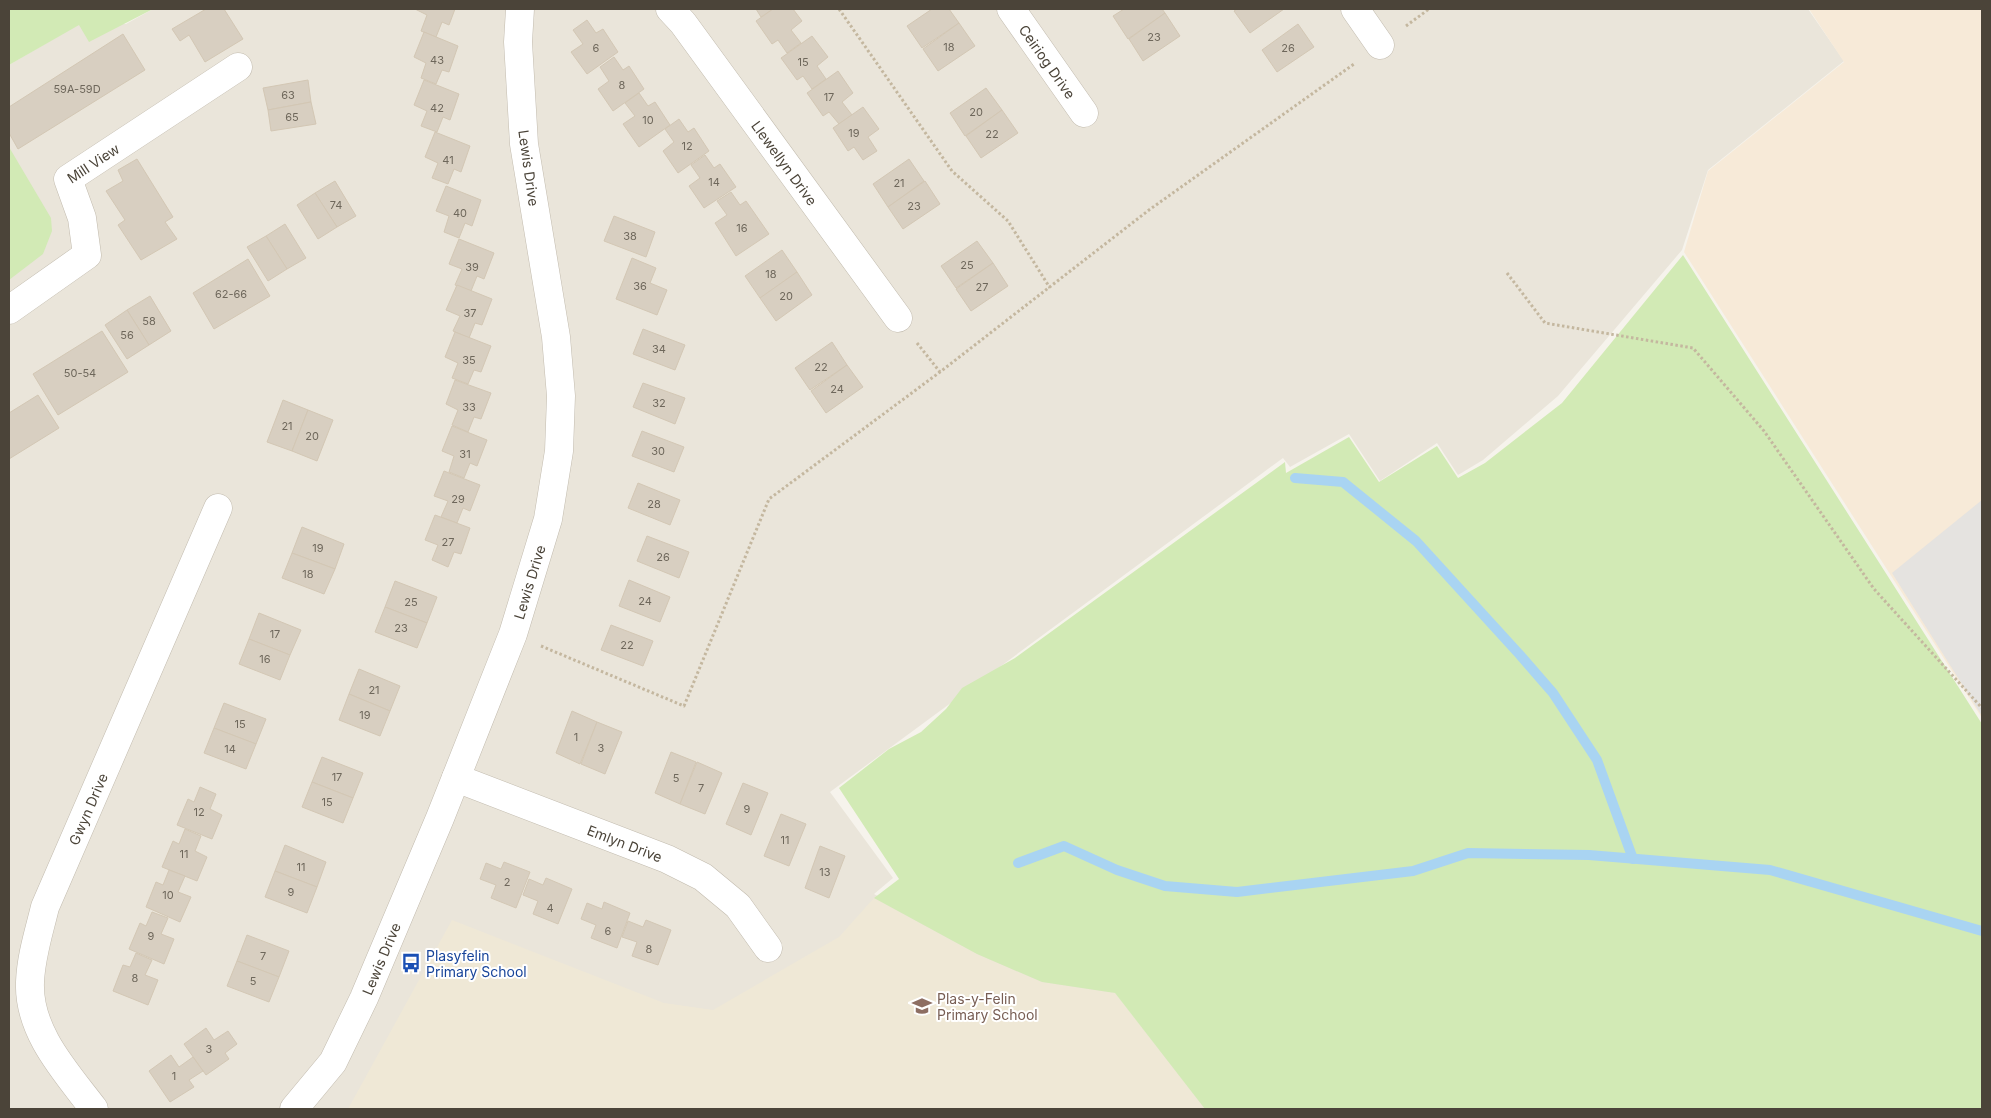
<svg xmlns="http://www.w3.org/2000/svg" width="1991" height="1118" viewBox="0 0 1991 1118" font-family="Inter,sans-serif">
  <style>
    .residential { fill: #eae5da }
    .commercial { fill: #f7ead8 }
    .education { fill: #efe8d6 }
    .green { fill: #d2eab5 }
    .parking { fill: #e5e3e0 }
    .lines { fill: none; stroke-linecap: round; stroke-linejoin: round }
    .stream { stroke: #a9d4f2; stroke-width: 10 }
    .building { fill: #d8cfc1; stroke: #d3c7b4 }
    .minor-casing { stroke: #c2bbae; stroke-width: 29 }
    .path { stroke: #c4b79f; stroke-width: 3; stroke-dasharray: 2.5 2.5; stroke-linecap: butt }
    .minor { stroke: #fff; stroke-width: 28 }
    .labels { text-anchor: middle; dominant-baseline: central; stroke-width: 4; stroke-linejoin: round; paint-order: stroke }
    .number-label { font-size: 11px; fill: #6e675b }
    .street-label { font-size: 14px; fill: #4b4439; stroke: #fff }
    .transit-label { font-size: 14px; fill: #164399; stroke: #fff; text-anchor: start }
    .education-label { font-size: 14px; fill: #785e54; stroke: #fff; text-anchor: start }
  </style>
  <rect width="100%" height="100%" fill="#f6f3ec"/>
  <!-- residential -->
  <polygon class="residential" points="153,9 1808,9 1844,61 1708,170 1682,250 1558,396 1483,460 1458,475 1437,443 1380,481 1349,434 1290,467 1283,458 830,792 893,878 874,894 978,952 1115,993 1206,1109 9,1109 9,65 79,24 126,24"/>
  <!-- commercial -->
  <polygon class="commercial" points="1809,9 1982,9 1982,718 1684,252 1708,171 1844,62"/>
  <!-- education -->
  <polygon class="education" points="874,898 977,954 1042,982 1115,993 1205,1109 348,1109 452,920 664,1003 713,1010 839,937"/>
  <!-- green -->
  <g class="green">
    <polygon points="9,9 153,9 89,42 79,25 9,65"/>
    <polygon points="9,147 51,218 52,231 43,254 9,280"/>
    <polygon points="1683,255 1982,724 1982,1109 1205,1109 1115,993 1042,982 977,954 874,898 899,879 839,788 889,749 921,732 946,709 962,688 1015,658 1285,462 1286,473 1349,437 1379,482 1437,446 1458,478 1485,463 1562,403"/>
  </g>
  <!-- parking -->
  <polygon class="parking" points="1982,500 1982,716 1892,573"/>
  <g class="lines">
    <!-- stream -->
    <g class="stream">
      <polyline points="1295,478 1343,482 1416,541 1520,655 1553,693 1597,760 1633,859"/>
      <polyline points="1018,863 1064,846 1117,870 1165,886 1237,892 1413,871 1468,853 1589,855 1770,870 1982,931"/>
    </g>
  </g>
  <!-- building -->
  <g class="building">
    <polygon points="206,9 224,9 243,39 205,62 189,35 180,41 172,29"/>
    <polygon points="415,9 455,9 449,25 442,22 436,37 421,31 427,15"/>
    <polygon points="756,9 773,9 761,17"/>
    <polygon points="773,9 793,9 802,21 791,30 801,43 787,53 778,40 772,44 756,21"/>
    <polygon points="932,9 949,9 959,23 922,48 907,26"/>
    <polygon points="1124,9 1162,9 1165,13 1128,39 1113,16"/>
    <polygon points="1237,9 1284,9 1250,33 1234,11"/>
    <polygon points="1165,13 1180,36 1143,61 1129,39"/>
    <polygon points="587,20 596,33 603,29 618,52 587,74 571,52 583,44 573,30"/>
    <polygon points="959,23 975,46 938,71 923,49"/>
    <polygon points="1298,24 1314,47 1277,72 1262,50"/>
    <polygon points="424,32 458,46 449,72 442,70 436,84 421,78 426,63 414,57"/>
    <polygon points="123,34 145,70 18,149 9,133 9,107"/>
    <polygon points="812,36 828,57 817,66 826,79 812,89 803,76 797,80 781,58"/>
    <polygon points="614,57 623,70 629,66 644,89 613,111 598,89 609,81 600,67"/>
    <polygon points="838,71 853,93 842,102 852,115 839,124 829,112 823,116 807,93"/>
    <polygon points="308,80 311,102 268,110 263,88"/>
    <polygon points="424,80 459,94 450,120 443,117 437,132 421,126 427,111 414,105"/>
    <polygon points="986,88 1002,110 965,136 950,113"/>
    <polygon points="639,93 648,106 655,102 670,125 639,147 623,124 635,116 625,103"/>
    <polygon points="311,102 316,124 271,131 268,110"/>
    <polygon points="863,107 879,129 868,137 877,151 863,160 854,147 848,151 833,128"/>
    <polygon points="1002,110 1018,133 981,158 966,136"/>
    <polygon points="679,119 688,132 694,128 709,151 678,173 663,151 674,142 665,129"/>
    <polygon points="435,132 470,146 461,172 454,169 448,184 432,178 438,163 425,157"/>
    <polygon points="705,155 714,168 720,164 736,187 704,208 689,186 700,178 691,165"/>
    <polygon points="137,159 173,217 165,222 177,239 141,260 118,225 125,220 106,191 123,181 118,170"/>
    <polygon points="909,159 924,181 888,207 873,184"/>
    <polygon points="335,181 356,216 337,227 315,193"/>
    <polygon points="925,181 940,204 903,229 888,207"/>
    <polygon points="446,186 481,200 472,226 465,223 459,238 444,232 449,216 436,211"/>
    <polygon points="731,192 740,205 746,201 769,234 736,256 715,223 727,215 717,201"/>
    <polygon points="315,193 337,227 318,239 297,205"/>
    <polygon points="614,216 655,232 646,257 604,241"/>
    <polygon points="285,224 306,258 287,269 266,236"/>
    <polygon points="266,236 287,269 268,281 247,247"/>
    <polygon points="459,239 494,253 484,279 477,276 471,291 455,285 462,269 449,264"/>
    <polygon points="977,241 993,263 956,288 941,266"/>
    <polygon points="782,250 797,272 760,298 745,276"/>
    <polygon points="632,258 656,268 650,283 667,290 657,315 616,299"/>
    <polygon points="248,259 270,296 214,329 193,293"/>
    <polygon points="993,263 1008,286 971,311 956,289"/>
    <polygon points="797,272 812,295 776,321 760,298"/>
    <polygon points="457,285 492,299 482,325 475,323 469,338 453,331 460,316 446,310"/>
    <polygon points="150,296 171,331 149,345 127,310"/>
    <polygon points="127,310 149,345 127,359 105,325"/>
    <polygon points="643,329 685,345 675,370 633,354"/>
    <polygon points="102,331 128,372 58,415 33,374"/>
    <polygon points="455,332 491,346 481,372 474,370 468,384 452,378 458,363 445,357"/>
    <polygon points="832,342 847,365 810,390 795,368"/>
    <polygon points="847,365 863,387 826,413 811,391"/>
    <polygon points="455,380 491,393 481,419 474,417 468,432 452,425 458,410 446,404"/>
    <polygon points="643,383 685,398 675,424 633,407"/>
    <polygon points="38,395 59,428 9,459 9,413"/>
    <polygon points="283,400 308,410 292,451 267,442"/>
    <polygon points="308,410 333,420 317,461 292,451"/>
    <polygon points="452,426 487,440 477,466 470,463 464,478 449,472 454,456 442,451"/>
    <polygon points="642,431 684,447 674,472 632,456"/>
    <polygon points="444,471 480,485 470,511 463,508 457,523 441,517 448,501 434,496"/>
    <polygon points="638,483 680,500 670,525 628,508"/>
    <polygon points="435,515 470,528 461,554 454,552 448,567 432,560 438,545 425,540"/>
    <polygon points="302,527 344,544 335,569 292,553"/>
    <polygon points="647,536 689,552 679,578 637,561"/>
    <polygon points="292,553 335,569 324,594 282,578"/>
    <polygon points="629,580 670,597 660,622 619,606"/>
    <polygon points="395,581 437,597 427,623 385,607"/>
    <polygon points="385,607 427,623 417,648 375,632"/>
    <polygon points="259,613 301,630 290,655 249,639"/>
    <polygon points="611,625 653,641 643,666 601,650"/>
    <polygon points="249,639 290,655 280,680 239,664"/>
    <polygon points="359,669 400,686 390,711 349,694"/>
    <polygon points="349,694 390,711 380,736 339,720"/>
    <polygon points="224,703 266,719 256,744 214,728"/>
    <polygon points="572,711 597,722 580,764 556,753"/>
    <polygon points="597,722 622,732 605,774 581,764"/>
    <polygon points="214,728 256,744 246,769 204,753"/>
    <polygon points="671,752 696,762 680,804 655,793"/>
    <polygon points="322,757 363,773 353,798 312,782"/>
    <polygon points="697,762 722,773 705,814 680,804"/>
    <polygon points="312,782 353,798 343,823 302,807"/>
    <polygon points="743,783 768,793 751,835 726,824"/>
    <polygon points="200,787 216,794 210,809 222,815 212,839 177,825 188,799 194,802"/>
    <polygon points="781,814 806,824 789,866 764,856"/>
    <polygon points="185,829 201,836 195,851 207,857 197,881 162,867 173,841 179,844"/>
    <polygon points="285,845 326,862 317,887 275,871"/>
    <polygon points="820,846 845,856 829,898 805,888"/>
    <polygon points="504,862 530,872 516,908 491,898 496,885 480,879 486,863 501,869"/>
    <polygon points="169,870 185,876 178,892 191,897 180,922 146,907 156,882 163,885"/>
    <polygon points="275,871 317,887 307,913 265,897"/>
    <polygon points="546,878 572,889 558,924 533,914 538,901 523,895 529,879 543,885"/>
    <polygon points="604,902 630,913 617,948 591,938 596,925 581,919 587,903 602,909"/>
    <polygon points="152,912 168,918 161,934 174,939 164,964 129,949 140,923 146,926"/>
    <polygon points="646,920 671,930 658,965 632,956 637,942 622,937 628,921 643,927"/>
    <polygon points="247,935 289,951 279,977 237,961"/>
    <polygon points="136,953 152,960 145,975 158,980 148,1005 113,991 123,965 130,967"/>
    <polygon points="237,961 279,977 269,1002 227,986"/>
    <polygon points="206,1028 214,1040 228,1031 237,1044 225,1053 229,1059 206,1075 184,1044"/>
    <polygon points="171,1055 179,1067 193,1057 203,1071 189,1080 194,1087 170,1102 149,1071"/>
  </g>
  <g class="lines">
    <defs>
      <g id="minor">
        <path id="s1" d="M670,9L683,23L898,318"/>
        <path id="s2" d="M1011,9L1084,113"/>
        <polyline points="1355,9 1380,45"/>
        <path id="s3" d="M9,310L87,255L82,218L68,179L238,67"/>
        <path id="s4" d="M456,778L667,859L703,877L738,906L768,948"/>
        <path id="s5" d="M94,1109C66,1072 28,1032 30,982C31,956 39,932 45,907L218,508"/>
        <path id="s6" d="M294,1109L333,1062L364,998L440,818L513,634L548,519L559,451L561,396L556,337L524,144L518,42L520,9"/>
      </g>
    </defs>
    <!-- minor casing -->
    <use href="#minor" class="minor-casing"/>
    <!-- path -->
    <g class="path">
      <polyline points="839,9 952,171 1008,221 1050,288"/>
      <polyline points="1406,26 1429,9"/>
      <polyline points="1507,273 1545,323 1693,348 1764,431 1874,589 1982,708"/>
      <polyline points="917,343 940,372"/>
      <polyline points="541,646 684,706 769,499 940,372 1149,210 1354,64"/>
    </g>
    <!-- minor -->
    <use href="#minor" class="minor"/>
  </g>
  <!-- icons -->
  <defs>
    <symbol id="bus-bare" viewBox="-9 -9 18 18"><path d="M-5-6H5V4H4V6H2V4H-2V6H-4V4H-5ZM-3.5-4V0h7V-4ZM-3.5 1.2v1.5H-2V1.2ZM2 1.2v1.5H3.5V1.2Z" fill="#1a4fb4" stroke="#fff" stroke-width="2.5" paint-order="stroke"/></symbol>
    <symbol id="school-bare" viewBox="-9 -9 18 18"><path d="M0-5L7-2L0 1L-7-2ZM-4 1L0 2.5L4 1V4Q0 6-4 4Z" fill="#8d6e63" stroke="#fff" stroke-width="2.5" paint-order="stroke"/></symbol>
  </defs>
  <g fill-rule="evenodd">
    <use href="#bus-bare" x="397" y="949" width="28" height="28"/>
    <use href="#school-bare" x="908" y="992" width="28" height="28"/>
  </g>
  <g class="labels">
    <!-- number labels -->
    <g class="number-label">
      <text x="1154" y="37">23</text>
      <text x="949" y="47">18</text>
      <text x="596" y="48">6</text>
      <text x="1288" y="48">26</text>
      <text x="437" y="60">43</text>
      <text x="803" y="62">15</text>
      <text x="622" y="85">8</text>
      <text x="77" y="89">59A-59D</text>
      <text x="288" y="95">63</text>
      <text x="829" y="97">17</text>
      <text x="437" y="108">42</text>
      <text x="976" y="112">20</text>
      <text x="292" y="117">65</text>
      <text x="648" y="120">10</text>
      <text x="854" y="133">19</text>
      <text x="992" y="134">22</text>
      <text x="687" y="146">12</text>
      <text x="448" y="160">41</text>
      <text x="714" y="182">14</text>
      <text x="899" y="183">21</text>
      <text x="336" y="205">74</text>
      <text x="914" y="206">23</text>
      <text x="460" y="213">40</text>
      <text x="742" y="228">16</text>
      <text x="630" y="236">38</text>
      <text x="967" y="265">25</text>
      <text x="472" y="267">39</text>
      <text x="771" y="274">18</text>
      <text x="640" y="286">36</text>
      <text x="982" y="287">27</text>
      <text x="231" y="294">62-66</text>
      <text x="786" y="296">20</text>
      <text x="470" y="313">37</text>
      <text x="149" y="321">58</text>
      <text x="127" y="335">56</text>
      <text x="659" y="349">34</text>
      <text x="469" y="360">35</text>
      <text x="821" y="367">22</text>
      <text x="80" y="373">50-54</text>
      <text x="837" y="389">24</text>
      <text x="659" y="403">32</text>
      <text x="469" y="407">33</text>
      <text x="287" y="426">21</text>
      <text x="312" y="436">20</text>
      <text x="658" y="451">30</text>
      <text x="465" y="454">31</text>
      <text x="458" y="499">29</text>
      <text x="654" y="504">28</text>
      <text x="448" y="542">27</text>
      <text x="318" y="548">19</text>
      <text x="663" y="557">26</text>
      <text x="308" y="574">18</text>
      <text x="645" y="601">24</text>
      <text x="411" y="602">25</text>
      <text x="401" y="628">23</text>
      <text x="275" y="634">17</text>
      <text x="627" y="645">22</text>
      <text x="265" y="659">16</text>
      <text x="374" y="690">21</text>
      <text x="365" y="715">19</text>
      <text x="240" y="724">15</text>
      <text x="576" y="737">1</text>
      <text x="601" y="748">3</text>
      <text x="230" y="749">14</text>
      <text x="337" y="777">17</text>
      <text x="676" y="778">5</text>
      <text x="701" y="788">7</text>
      <text x="327" y="802">15</text>
      <text x="747" y="809">9</text>
      <text x="199" y="812">12</text>
      <text x="785" y="840">11</text>
      <text x="184" y="854">11</text>
      <text x="301" y="867">11</text>
      <text x="825" y="872">13</text>
      <text x="507" y="882">2</text>
      <text x="291" y="892">9</text>
      <text x="168" y="895">10</text>
      <text x="550" y="908">4</text>
      <text x="608" y="931">6</text>
      <text x="151" y="936">9</text>
      <text x="649" y="949">8</text>
      <text x="263" y="956">7</text>
      <text x="135" y="978">8</text>
      <text x="253" y="981">5</text>
      <text x="209" y="1049">3</text>
      <text x="174" y="1076">1</text>
    </g>
    <!-- street labels -->
    <g class="street-label">
      <text stroke="none"><textPath href="#s2" startOffset="64">Ceiriog Drive</textPath></text>
      <text stroke="none"><textPath href="#s1" startOffset="192">Llewellyn Drive</textPath></text>
      <text stroke="none"><textPath href="#s3" startOffset="204">Mill View</textPath></text>
      <text transform="translate(529 168) rotate(82)">Lewis Drive</text>
      <text stroke="none"><textPath href="#s6" startOffset="580">Lewis Drive</textPath></text>
      <text stroke="none"><textPath href="#s5" startOffset="329">Gwyn Drive</textPath></text>
      <text stroke="none"><textPath href="#s4" startOffset="181">Emlyn Drive</textPath></text>
      <text stroke="none"><textPath href="#s6" startOffset="175">Lewis Drive</textPath></text>
    </g>
    <!-- transit labels -->
    <g class="transit-label">
      <text x="426" y="955">Plasyfelin<tspan x="426" dy="16">Primary School</tspan></text>
    </g>
    <!-- education labels -->
    <g class="education-label">
      <text x="937" y="998">Plas-y-Felin<tspan x="937" dy="16">Primary School</tspan></text>
    </g>
  </g>
  <!-- border -->
  <rect width="1991" height="1118" fill="none" stroke="#4b4439" stroke-width="20"/>
</svg>
